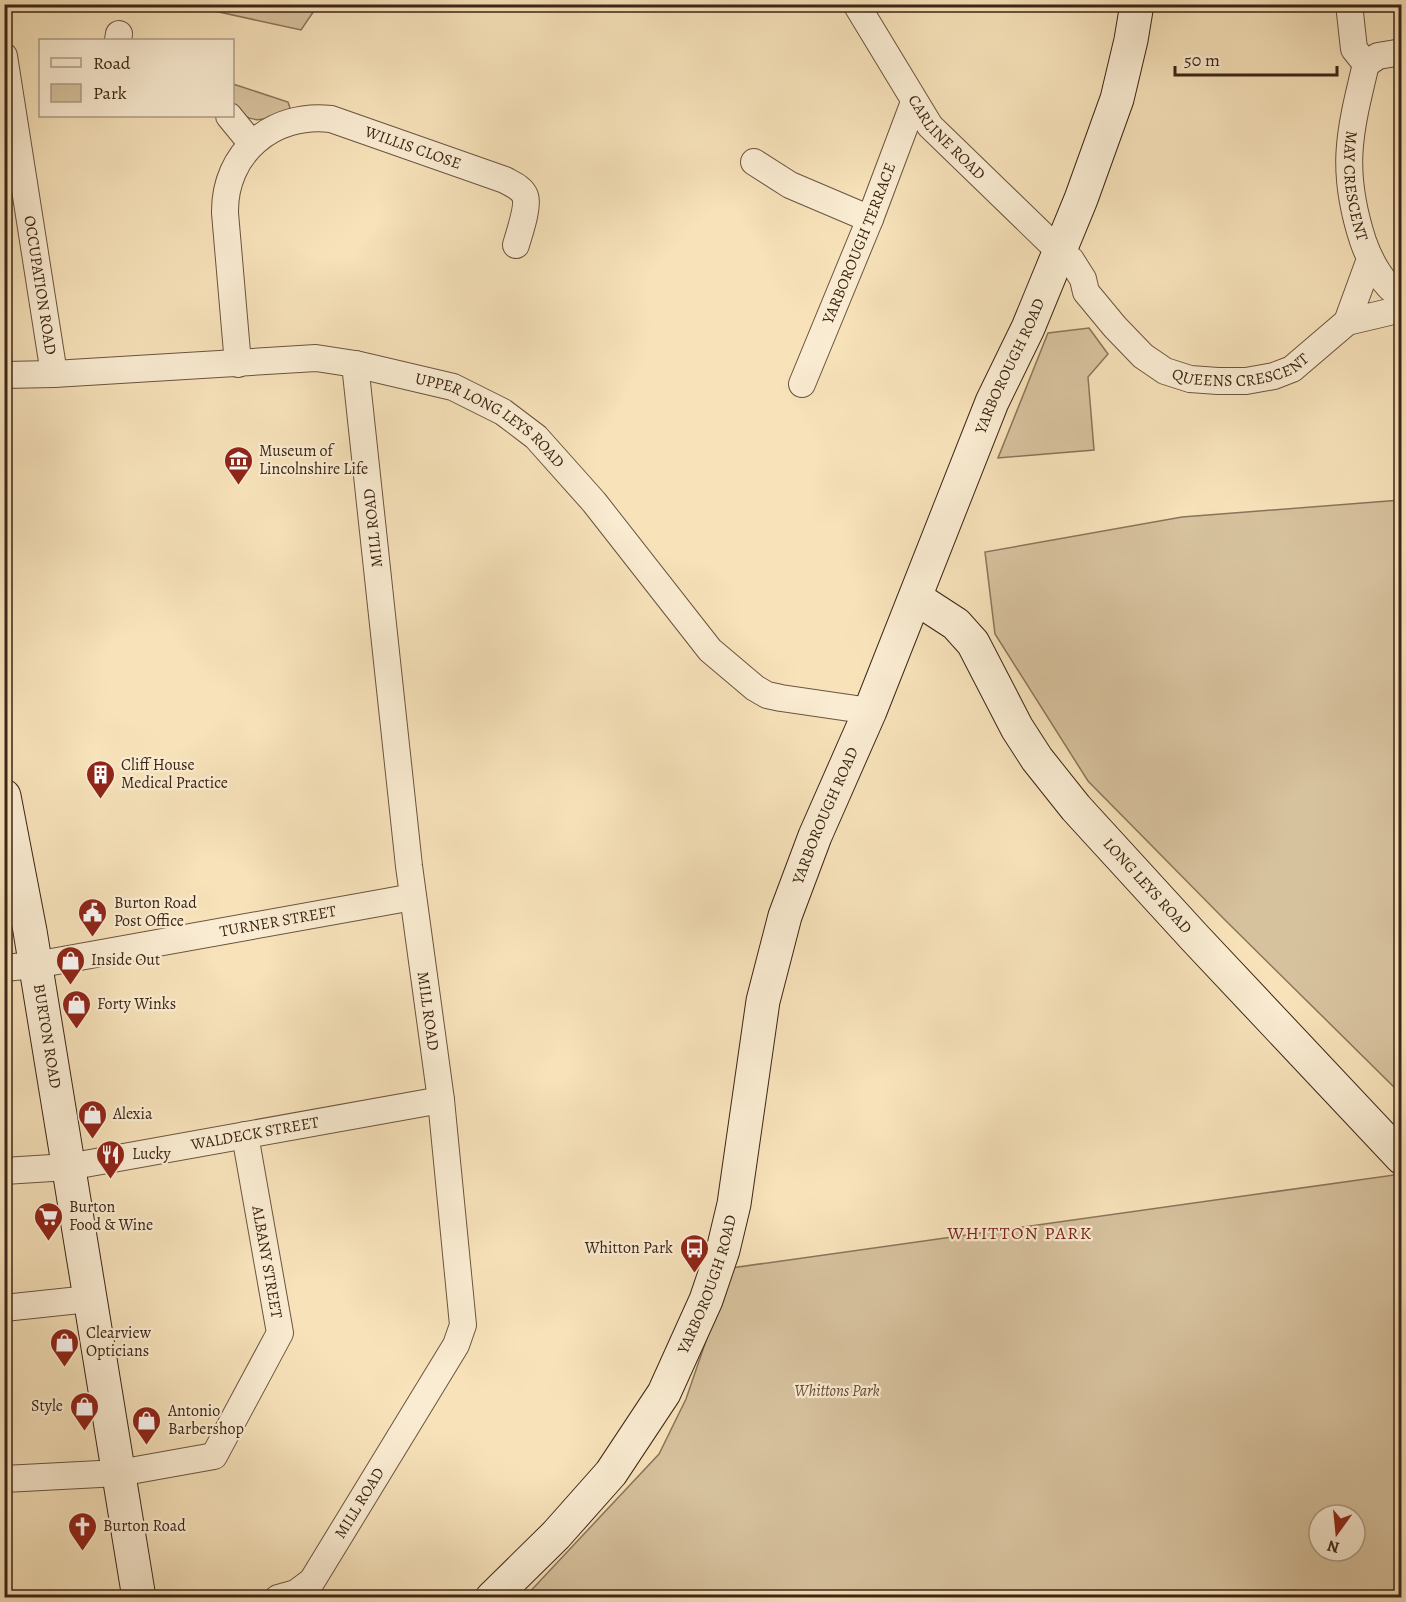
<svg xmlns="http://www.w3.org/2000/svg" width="1406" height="1602" viewBox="0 0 1406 1602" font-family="Alegreya,serif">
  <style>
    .green { fill: #d7c29e; stroke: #8a745a; stroke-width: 1.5; fill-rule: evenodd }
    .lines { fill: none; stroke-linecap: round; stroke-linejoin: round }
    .street-casing { stroke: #6b543e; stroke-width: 28 }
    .secondary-casing { stroke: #3c2515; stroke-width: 35 }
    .street { stroke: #faecd2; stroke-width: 26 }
    .secondary { stroke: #faecd2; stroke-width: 33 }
    .labels { text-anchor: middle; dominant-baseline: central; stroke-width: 4.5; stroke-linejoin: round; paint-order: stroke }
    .street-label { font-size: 16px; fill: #3c2515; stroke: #faecd2 }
    .poi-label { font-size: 16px; fill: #3c2515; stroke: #faecd2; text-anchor: start }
    .park-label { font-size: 16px; font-style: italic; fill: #634c37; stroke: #faecd2 }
    .neighbourhood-label { font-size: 18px; letter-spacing: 1.5px; fill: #7a1f14; stroke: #faecd2 }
  </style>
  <rect width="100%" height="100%" fill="#f7e2ba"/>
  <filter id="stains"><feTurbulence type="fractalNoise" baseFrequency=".00333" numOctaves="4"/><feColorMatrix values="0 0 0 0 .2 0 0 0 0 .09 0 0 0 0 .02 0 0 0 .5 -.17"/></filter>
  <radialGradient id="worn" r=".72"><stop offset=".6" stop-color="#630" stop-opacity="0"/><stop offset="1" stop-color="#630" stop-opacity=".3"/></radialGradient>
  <!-- green -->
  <g class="green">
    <polygon points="187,5 318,5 301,30"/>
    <path d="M233,84L288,102L290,108L288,111C263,120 255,126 233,108Z"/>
    <polygon points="1089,328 1108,354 1088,377 1094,450 998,458 1048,333"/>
    <polygon points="1401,500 1402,500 1401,1094 1225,920 1088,781 995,634 985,552 1182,517"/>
    <path d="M1401,1174V1597L524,1598L659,1454L686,1399L731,1268ZM1319,1515H1355V1551H1319Z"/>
  </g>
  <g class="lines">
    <defs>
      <g id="street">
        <path id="s1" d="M856,4L930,126L1059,251L1071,260L1083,279L1086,292L1115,327L1143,356L1165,371L1190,379L1218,381H1246L1274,376L1292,369L1347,322L1370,259"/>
        <polyline points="1349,4 1354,49 1366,64"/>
        <polyline points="118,40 119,34"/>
        <path id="s2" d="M4,56L54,374"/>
        <path id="s3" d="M1366,64C1349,134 1340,170 1363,241C1370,261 1383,286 1402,297"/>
        <polyline points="1366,64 1378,56 1402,52"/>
        <polyline points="229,116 252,144"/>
        <polyline points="754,162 790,185 870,219"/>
        <polyline points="1347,322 1402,309"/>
        <path id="s4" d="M238,364L225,213C224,153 273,112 331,119L505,180C512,184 522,188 525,196C529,206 519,234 516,245"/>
        <path id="s5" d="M4,375L54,374L316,358L355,364L453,387L503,412L536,437L594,502L710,650L755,688L767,695L781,698L870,711"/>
        <path id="s6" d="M802,384L870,219L914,102"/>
        <path id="s7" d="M4,968L35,965L413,897"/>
        <path id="s8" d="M4,1171L68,1167L441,1100"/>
        <polyline points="4,1308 89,1299"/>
        <polyline points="4,1479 119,1473 214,1456 280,1333 245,1135"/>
        <path id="s9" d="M278,1598L296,1593L312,1581L456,1345L463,1325L441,1100L409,866L355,364"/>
      </g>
      <g id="secondary">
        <path id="s10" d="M916,598L956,624L973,643L1017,728L1037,759L1076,808L1195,938L1402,1158"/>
        <path id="s11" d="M4,796L30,931L139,1598"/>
        <path id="s12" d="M492,1598L556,1535L611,1473L664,1393L706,1300L723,1250L734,1204L763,1001L785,916L815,836L870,711L992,402L1028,328L1081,199L1117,99L1131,40L1137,4"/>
      </g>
    </defs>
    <!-- street casing -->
    <use href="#street" class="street-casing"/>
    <!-- secondary casing -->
    <use href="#secondary" class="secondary-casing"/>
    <!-- street -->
    <use href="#street" class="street"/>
    <!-- secondary -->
    <use href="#secondary" class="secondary"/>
  </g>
  <!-- icons -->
  <defs>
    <symbol id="museum-pin" viewBox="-11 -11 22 30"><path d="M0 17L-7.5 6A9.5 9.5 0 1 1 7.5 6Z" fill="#8f2418" stroke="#faecd2"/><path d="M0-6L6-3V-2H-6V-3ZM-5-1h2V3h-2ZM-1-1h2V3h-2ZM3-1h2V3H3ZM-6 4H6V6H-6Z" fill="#fff"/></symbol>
    <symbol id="building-pin" viewBox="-11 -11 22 30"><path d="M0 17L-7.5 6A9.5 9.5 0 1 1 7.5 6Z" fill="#8f2418" stroke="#faecd2"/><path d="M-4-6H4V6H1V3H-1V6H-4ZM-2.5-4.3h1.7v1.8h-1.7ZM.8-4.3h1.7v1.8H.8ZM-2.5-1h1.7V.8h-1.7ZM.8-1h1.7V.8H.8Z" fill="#fff"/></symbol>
    <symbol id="civic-pin" viewBox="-11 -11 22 30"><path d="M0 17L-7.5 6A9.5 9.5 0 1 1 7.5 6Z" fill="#8f2418" stroke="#faecd2"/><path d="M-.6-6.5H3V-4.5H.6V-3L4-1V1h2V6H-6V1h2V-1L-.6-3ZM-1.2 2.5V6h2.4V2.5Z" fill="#fff"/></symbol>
    <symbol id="shop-pin" viewBox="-11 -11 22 30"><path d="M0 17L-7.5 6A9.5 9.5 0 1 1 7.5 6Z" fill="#8f2418" stroke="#faecd2"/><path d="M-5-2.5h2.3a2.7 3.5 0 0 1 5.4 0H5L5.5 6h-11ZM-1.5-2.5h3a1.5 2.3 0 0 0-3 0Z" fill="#fff"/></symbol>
    <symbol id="restaurant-pin" viewBox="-11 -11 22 30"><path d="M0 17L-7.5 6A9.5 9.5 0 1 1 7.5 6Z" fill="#8f2418" stroke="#faecd2"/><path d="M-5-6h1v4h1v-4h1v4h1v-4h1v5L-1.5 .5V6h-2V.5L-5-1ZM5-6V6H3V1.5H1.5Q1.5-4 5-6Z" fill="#fff"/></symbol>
    <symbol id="supermarket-pin" viewBox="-11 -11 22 30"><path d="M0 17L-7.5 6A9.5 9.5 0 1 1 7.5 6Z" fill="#8f2418" stroke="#faecd2"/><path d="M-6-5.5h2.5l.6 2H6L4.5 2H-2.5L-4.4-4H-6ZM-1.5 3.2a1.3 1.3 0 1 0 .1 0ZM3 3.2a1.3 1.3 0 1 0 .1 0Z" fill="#fff"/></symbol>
    <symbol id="bus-pin" viewBox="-11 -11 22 30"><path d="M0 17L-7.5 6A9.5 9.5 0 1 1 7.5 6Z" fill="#8f2418" stroke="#faecd2"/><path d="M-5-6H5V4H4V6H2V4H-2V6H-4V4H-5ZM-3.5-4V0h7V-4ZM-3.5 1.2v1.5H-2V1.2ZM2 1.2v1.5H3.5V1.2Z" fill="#fff"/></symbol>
    <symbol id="church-pin" viewBox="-11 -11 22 30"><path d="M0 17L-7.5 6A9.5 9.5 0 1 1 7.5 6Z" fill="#8f2418" stroke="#faecd2"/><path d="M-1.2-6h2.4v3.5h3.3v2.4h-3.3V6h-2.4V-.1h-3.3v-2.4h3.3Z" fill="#fff"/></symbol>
  </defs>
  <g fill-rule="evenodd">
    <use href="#museum-pin" x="222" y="444" width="33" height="45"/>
    <use href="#building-pin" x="84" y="758" width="33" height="45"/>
    <use href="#civic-pin" x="76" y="896" width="33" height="45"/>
    <use href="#shop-pin" x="54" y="944" width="33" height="45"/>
    <use href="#shop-pin" x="60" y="988" width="33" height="45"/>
    <use href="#shop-pin" x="76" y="1098" width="33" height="45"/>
    <use href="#restaurant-pin" x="94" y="1138" width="33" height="45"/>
    <use href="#supermarket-pin" x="32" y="1200" width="33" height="45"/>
    <use href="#bus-pin" x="678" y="1232" width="33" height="45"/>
    <use href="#shop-pin" x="48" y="1326" width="33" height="45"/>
    <use href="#shop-pin" x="68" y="1390" width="33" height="45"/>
    <use href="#shop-pin" x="130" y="1404" width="33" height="45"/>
    <use href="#church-pin" x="66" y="1510" width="33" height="45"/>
  </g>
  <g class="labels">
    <!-- street labels -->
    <g class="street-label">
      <text stroke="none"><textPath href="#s1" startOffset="162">CARLINE ROAD</textPath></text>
      <text stroke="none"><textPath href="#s4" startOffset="400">WILLIS CLOSE</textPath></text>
      <text stroke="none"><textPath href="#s3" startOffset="124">MAY CRESCENT</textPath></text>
      <text stroke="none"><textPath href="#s6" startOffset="152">YARBOROUGH TERRACE</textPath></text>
      <text stroke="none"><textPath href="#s2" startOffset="232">OCCUPATION ROAD</textPath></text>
      <text stroke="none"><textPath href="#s1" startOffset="564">QUEENS CRESCENT</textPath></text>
      <text stroke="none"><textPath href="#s12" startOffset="1358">YARBOROUGH ROAD</textPath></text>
      <text stroke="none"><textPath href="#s5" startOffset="501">UPPER LONG LEYS ROAD</textPath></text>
      <text transform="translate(373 528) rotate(-96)">MILL ROAD</text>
      <text stroke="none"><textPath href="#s12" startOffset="872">YARBOROUGH ROAD</textPath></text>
      <text stroke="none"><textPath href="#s10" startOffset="374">LONG LEYS ROAD</textPath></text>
      <text stroke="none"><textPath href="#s7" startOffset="278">TURNER STREET</textPath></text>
      <text transform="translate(428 1011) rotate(82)">MILL ROAD</text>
      <text stroke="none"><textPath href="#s11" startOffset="244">BURTON ROAD</textPath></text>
      <text stroke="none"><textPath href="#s8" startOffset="254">WALDECK STREET</textPath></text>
      <text transform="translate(267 1262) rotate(80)">ALBANY STREET</text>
      <text stroke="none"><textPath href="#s12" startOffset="386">YARBOROUGH ROAD</textPath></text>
      <text stroke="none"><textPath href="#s9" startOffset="130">MILL ROAD</textPath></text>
    </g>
    <!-- poi labels -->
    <g class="poi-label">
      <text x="259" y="451">Museum of<tspan x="259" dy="18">Lincolnshire Life</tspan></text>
      <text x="121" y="765">Cliff House<tspan x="121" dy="18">Medical Practice</tspan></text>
      <text x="114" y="903">Burton Road<tspan x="114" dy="18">Post Office</tspan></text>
      <text x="91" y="960">Inside Out</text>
      <text x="97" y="1004">Forty Winks</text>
      <text x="113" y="1114">Alexia</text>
      <text x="132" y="1154">Lucky</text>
      <text x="69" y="1207">Burton<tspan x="69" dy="18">Food &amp; Wine</tspan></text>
      <text x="673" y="1248" text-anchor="end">Whitton Park</text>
      <text x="86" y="1333">Clearview<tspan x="86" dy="18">Opticians</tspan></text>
      <text x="63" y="1406" text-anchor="end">Style</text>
      <text x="168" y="1411">Antonio<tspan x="168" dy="18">Barbershop</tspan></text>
      <text x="103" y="1526">Burton Road</text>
    </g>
    <!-- park labels -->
    <g class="park-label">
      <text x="837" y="1391">Whittons Park</text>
    </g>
    <!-- neighbourhood labels -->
    <g class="neighbourhood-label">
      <text x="1020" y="1233">WHITTON PARK</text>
    </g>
  </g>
  <!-- margin -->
  <rect width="1406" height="1602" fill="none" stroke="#f7e2ba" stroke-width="24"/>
  <rect x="6" y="6" width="1394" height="1590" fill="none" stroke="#3c2515" stroke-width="3"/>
  <rect x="12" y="12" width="1382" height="1578" fill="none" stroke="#3c2515" stroke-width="1.5"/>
  <!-- legend -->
  <rect x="39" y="39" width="195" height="78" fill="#faecd2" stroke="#ae9c86" stroke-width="1.5"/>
  <rect x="51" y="58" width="30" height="9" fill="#faecd2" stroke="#ae9c86" stroke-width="1.5"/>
  <text x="93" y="69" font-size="18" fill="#3c2515">Road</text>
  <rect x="51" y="84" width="30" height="18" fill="#d7c29e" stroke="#ae9c86" stroke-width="1.5"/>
  <text x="93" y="99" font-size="18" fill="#3c2515">Park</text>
  <!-- north arrow -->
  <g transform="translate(1337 1533) rotate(195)"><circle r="28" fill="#faecd2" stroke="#ae9c86" stroke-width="1.5"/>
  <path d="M0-4.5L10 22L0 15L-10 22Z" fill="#8f2418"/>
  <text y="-9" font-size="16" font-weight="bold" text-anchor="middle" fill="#3c2515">N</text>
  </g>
  <!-- scale -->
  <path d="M1175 66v9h162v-9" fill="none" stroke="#3c2515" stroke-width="3"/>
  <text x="1184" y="66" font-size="18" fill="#3c2515" stroke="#faecd2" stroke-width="4.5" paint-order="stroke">50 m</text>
  <rect width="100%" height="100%" filter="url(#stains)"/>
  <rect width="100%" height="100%" fill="url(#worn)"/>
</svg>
